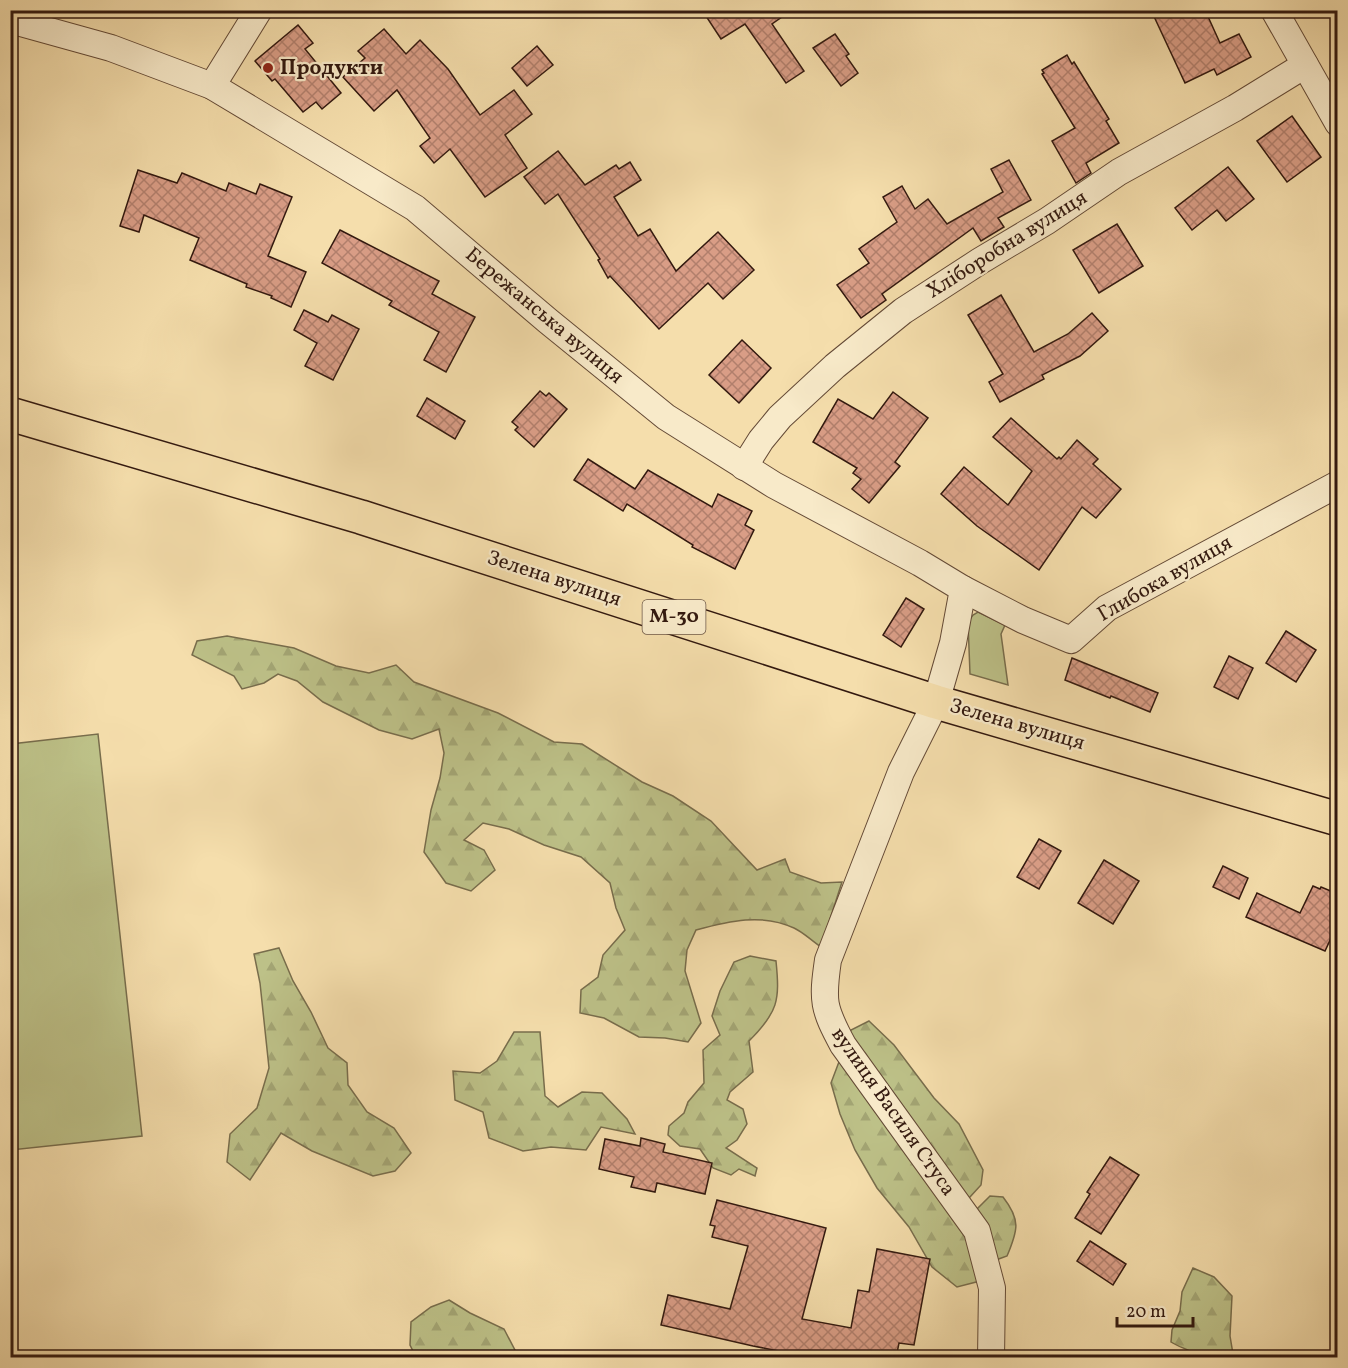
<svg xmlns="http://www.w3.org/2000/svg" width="1348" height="1368" viewBox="0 0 1348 1368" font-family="Vollkorn,serif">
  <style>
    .grass { fill: #bdc188; stroke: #786d4c; stroke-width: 1.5 }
    .forest { fill: url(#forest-firs); stroke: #786d4c; stroke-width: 1.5 }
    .building { fill: url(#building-cross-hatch); stroke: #33190f; stroke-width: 1.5 }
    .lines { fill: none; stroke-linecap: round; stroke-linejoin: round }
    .minor-casing { stroke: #644a36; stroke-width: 28 }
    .trunk-casing { stroke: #33190f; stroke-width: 36 }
    .minor { stroke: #f8eac9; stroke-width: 26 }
    .trunk { stroke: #f5deac; stroke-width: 33 }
    .poi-dot { fill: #8f2418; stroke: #f8eac9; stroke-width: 2 }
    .labels { text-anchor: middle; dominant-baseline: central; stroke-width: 4.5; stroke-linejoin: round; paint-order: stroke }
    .shield { fill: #f8eac9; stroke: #6e5847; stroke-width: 1.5 }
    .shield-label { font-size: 20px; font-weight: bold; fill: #33190f }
    .poi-label { font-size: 21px; font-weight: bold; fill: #33190f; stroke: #f8eac9; text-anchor: start }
    .street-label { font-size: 21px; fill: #33190f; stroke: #f8eac9 }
  </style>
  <defs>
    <pattern id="forest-firs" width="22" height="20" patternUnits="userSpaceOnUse" patternTransform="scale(1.5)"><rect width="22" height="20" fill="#bdc188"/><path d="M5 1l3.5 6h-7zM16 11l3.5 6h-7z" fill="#a3a574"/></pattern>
    <pattern id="building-cross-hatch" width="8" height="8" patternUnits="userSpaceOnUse" patternTransform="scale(1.5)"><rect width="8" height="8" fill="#d99d86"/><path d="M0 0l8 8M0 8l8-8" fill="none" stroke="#b17f6c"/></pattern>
  </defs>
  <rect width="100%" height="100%" fill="#f5deac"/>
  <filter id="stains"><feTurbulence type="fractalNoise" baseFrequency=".00333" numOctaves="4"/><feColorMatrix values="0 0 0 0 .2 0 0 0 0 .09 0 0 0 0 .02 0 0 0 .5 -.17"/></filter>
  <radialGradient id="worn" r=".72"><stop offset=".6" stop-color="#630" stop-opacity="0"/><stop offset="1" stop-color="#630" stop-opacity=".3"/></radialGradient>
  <!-- grass -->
  <g class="grass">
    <polygon points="978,612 1005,625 1001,634 1008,685 970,674 968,622 973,615"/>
    <polygon points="98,734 142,1136 11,1150 11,744"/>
  </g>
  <!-- forest -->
  <g class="forest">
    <path d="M227,636L294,648L336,666L369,673L396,665L414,682L498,713L554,742L582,744L642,782L673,796L711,821L757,870L785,859L790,872L821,883L842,882L821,947C812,941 803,932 794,928C762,913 729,921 696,930L687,950L685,971L701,1023L688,1042L665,1038L639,1037L604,1018L580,1013L581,990L598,977L603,955L625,930L616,908L610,883L581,857L544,845L509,829L483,823L464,840L484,850L495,870L471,891L446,883L424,852L431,810L440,778L444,753L439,729L412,739L379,730L323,702L297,681L278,674L264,683L242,689L234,676L192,655L197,641Z"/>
    <polygon points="279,948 293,981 311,1012 328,1048 347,1063 348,1085 367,1112 394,1128 411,1153 395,1171 373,1176 312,1151 281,1133 250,1180 227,1162 230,1134 257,1108 269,1068 260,983 254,954"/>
    <path d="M750,956L776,961C780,1001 778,1012 749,1041L753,1072L730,1092L727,1100L743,1109L747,1124L737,1140L726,1148L757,1168L755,1176L739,1169L731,1175L713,1168L700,1149L680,1146L668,1135L669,1126L684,1113L688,1102L704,1083L703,1050L720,1035L712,1016L720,991L734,962Z"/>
    <path d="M869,1021L894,1045L934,1098L959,1124L983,1170L981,1185L969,1198L949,1203C949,1218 953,1223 966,1228L976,1210L990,1196L1003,1197C1021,1220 1018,1230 1007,1256L996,1260L980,1281L957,1287L932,1267L909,1227L877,1188L855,1150L840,1114L831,1083L851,1030Z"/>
    <polygon points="514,1032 540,1032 545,1096 558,1107 582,1092 602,1093 627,1119 635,1134 601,1127 586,1150 551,1147 523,1151 489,1138 483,1112 455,1100 453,1071 480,1073 497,1061"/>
    <path d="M1193,1268L1214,1277L1232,1296L1230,1336L1233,1354L1229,1357H1199C1192,1350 1180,1348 1171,1342L1172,1330L1180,1311L1182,1292Z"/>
    <polygon points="449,1300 470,1313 504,1329 517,1354 514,1358 416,1357 410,1345 411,1322 431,1307"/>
  </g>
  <!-- building -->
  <g class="building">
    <polygon points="702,10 792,10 772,24 804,71 786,83 745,24 721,39"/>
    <polygon points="1151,10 1205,10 1220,43 1239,34 1251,57 1217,75 1214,69 1185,83"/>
    <polygon points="298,25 313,43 305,49 341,93 322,109 316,102 303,112 275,79 272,81 255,61"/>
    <polygon points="384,29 406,54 420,40 448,69 480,115 514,90 532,114 505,135 527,168 485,197 450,149 434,163 420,146 430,138 397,90 374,111 343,77 365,58 358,51"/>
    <polygon points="835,34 849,54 846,56 858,73 841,86 813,48"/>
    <polygon points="537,46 553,65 527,86 512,68"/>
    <polygon points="1067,55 1072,64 1074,62 1109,119 1106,121 1119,143 1086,163 1091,173 1076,183 1052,141 1075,128 1042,74 1044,73 1042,70"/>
    <polygon points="1292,116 1321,157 1287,182 1257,141"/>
    <polygon points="558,151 585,185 616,165 619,169 630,162 641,180 614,197 638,236 650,229 676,271 718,232 754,270 723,299 708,283 659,329 610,276 608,278 598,260 600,259 558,194 545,204 524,177"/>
    <polygon points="1009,160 1031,200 998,218 1004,227 981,241 973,228 882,294 886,300 861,318 837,285 869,263 859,249 897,222 883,197 902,186 915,209 928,199 947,224 1003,192 991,169"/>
    <polygon points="1228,167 1254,199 1226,221 1217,210 1192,230 1175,208"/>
    <polygon points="138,170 177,183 182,173 226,191 229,183 256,194 260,184 292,197 268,256 306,272 291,307 271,298 272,296 246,287 247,284 190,260 199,238 144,215 139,232 120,226"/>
    <polygon points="1117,224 1143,266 1099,293 1073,250"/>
    <polygon points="340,230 439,281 432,294 475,317 446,372 424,360 439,332 389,305 392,301 322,263"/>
    <polygon points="1001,295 1034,352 1068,334 1092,313 1108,331 1080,356 1042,375 1044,379 1000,402 989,382 1003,374 968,315"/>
    <polygon points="304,310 328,322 332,315 359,329 333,380 305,366 317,343 294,330"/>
    <polygon points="742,340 771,368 739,403 709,375"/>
    <polygon points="540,391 546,396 549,393 567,409 534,447 515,430 518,427 512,422"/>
    <polygon points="893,392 928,418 895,462 900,466 869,503 852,489 861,479 853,473 857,468 813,442 838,399 873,419"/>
    <polygon points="427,398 465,421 455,439 417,416"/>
    <polygon points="1011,418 1057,459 1059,457 1061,459 1077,440 1098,459 1093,464 1121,489 1096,518 1082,507 1039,570 977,526 941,494 964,467 1008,505 1032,471 993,437"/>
    <polygon points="588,459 635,489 648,470 712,507 718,494 752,511 745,525 754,530 735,569 692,547 693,545 627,504 623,511 574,480"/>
    <polygon points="906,598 924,609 901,647 883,635"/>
    <polygon points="1286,631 1316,650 1296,682 1266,663"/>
    <polygon points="1229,656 1253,668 1238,699 1214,687"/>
    <polygon points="1072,658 1158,693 1150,712 1111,696 1110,698 1065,680"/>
    <polygon points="1039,839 1061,851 1039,889 1017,877"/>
    <polygon points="1104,860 1139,881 1113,924 1078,903"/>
    <polygon points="1223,866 1248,878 1239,899 1213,887"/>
    <polygon points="1313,886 1320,889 1321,887 1338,894 1338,923 1325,951 1246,917 1257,893 1300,913"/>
    <polygon points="641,1138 665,1144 663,1152 712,1163 705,1194 657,1183 655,1192 631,1187 634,1177 599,1169 605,1139 640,1146"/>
    <polygon points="1110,1157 1139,1175 1101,1234 1075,1218 1090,1194 1087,1192"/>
    <polygon points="717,1200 826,1228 802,1319 851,1328 858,1290 869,1292 877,1249 930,1259 914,1345 899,1343 896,1358 815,1358 753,1346 661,1325 668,1295 730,1309 748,1246 712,1237 715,1226 710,1225"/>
    <polygon points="1090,1241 1126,1264 1113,1285 1077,1261"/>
  </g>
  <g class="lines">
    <defs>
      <g id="minor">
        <polyline points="1274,10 1338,123"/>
        <path d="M10,20L111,48L212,86L415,208L548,321L666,417L774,485L920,563L963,589L953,643L936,702L901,772L828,960C822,1001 823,1008 843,1045L977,1231L992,1288L991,1358"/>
        <polyline points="212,86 259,10"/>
        <polyline points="744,467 761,440 780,417 835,366 903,311 980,261 1047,221 1119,172 1235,108 1305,65"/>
        <polyline points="963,589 1023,620 1071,640 1107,608 1338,484"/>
      </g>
      <polyline id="trunk" points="10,414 361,517 936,702 1338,819"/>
    </defs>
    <!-- minor casing -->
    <use href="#minor" class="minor-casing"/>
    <!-- trunk casing -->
    <use href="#trunk" class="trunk-casing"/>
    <!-- minor -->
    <use href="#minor" class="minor"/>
    <!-- trunk -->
    <use href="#trunk" class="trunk"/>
  </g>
  <!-- markers -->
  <circle class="poi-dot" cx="268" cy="68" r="6"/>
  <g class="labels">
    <!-- shield labels -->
    <rect class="shield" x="642.5" y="600" width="63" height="34" rx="4.5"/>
    <g class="shield-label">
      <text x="674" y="617">М-30</text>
    </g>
    <!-- poi labels -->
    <g class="poi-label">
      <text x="280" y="68">Продукти</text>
    </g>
    <!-- street labels -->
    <g class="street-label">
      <text transform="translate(1007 245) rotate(-32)">Хліборобна вулиця</text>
      <text transform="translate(544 316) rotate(40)">Бережанська вулиця</text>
      <text transform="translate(554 579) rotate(18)">Зелена вулиця</text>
      <text transform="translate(1165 579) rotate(-30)">Глибока вулиця</text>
      <text transform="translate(1017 725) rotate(16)">Зелена вулиця</text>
      <text transform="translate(893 1112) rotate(55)">вулиця Василя Стуса</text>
    </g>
  </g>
  <!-- margin -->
  <rect width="1348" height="1368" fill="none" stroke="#f5deac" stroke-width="36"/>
  <rect x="12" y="12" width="1324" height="1344" fill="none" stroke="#33190f" stroke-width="3"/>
  <rect x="18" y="18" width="1312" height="1332" fill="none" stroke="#33190f" stroke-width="1.5"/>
  <!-- scale -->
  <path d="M1117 1317v9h76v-9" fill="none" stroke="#33190f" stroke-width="3"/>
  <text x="1126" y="1317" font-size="18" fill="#33190f" stroke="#f8eac9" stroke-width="4.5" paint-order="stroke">20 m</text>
  <rect width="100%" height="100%" filter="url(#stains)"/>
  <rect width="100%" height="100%" fill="url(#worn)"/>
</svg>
